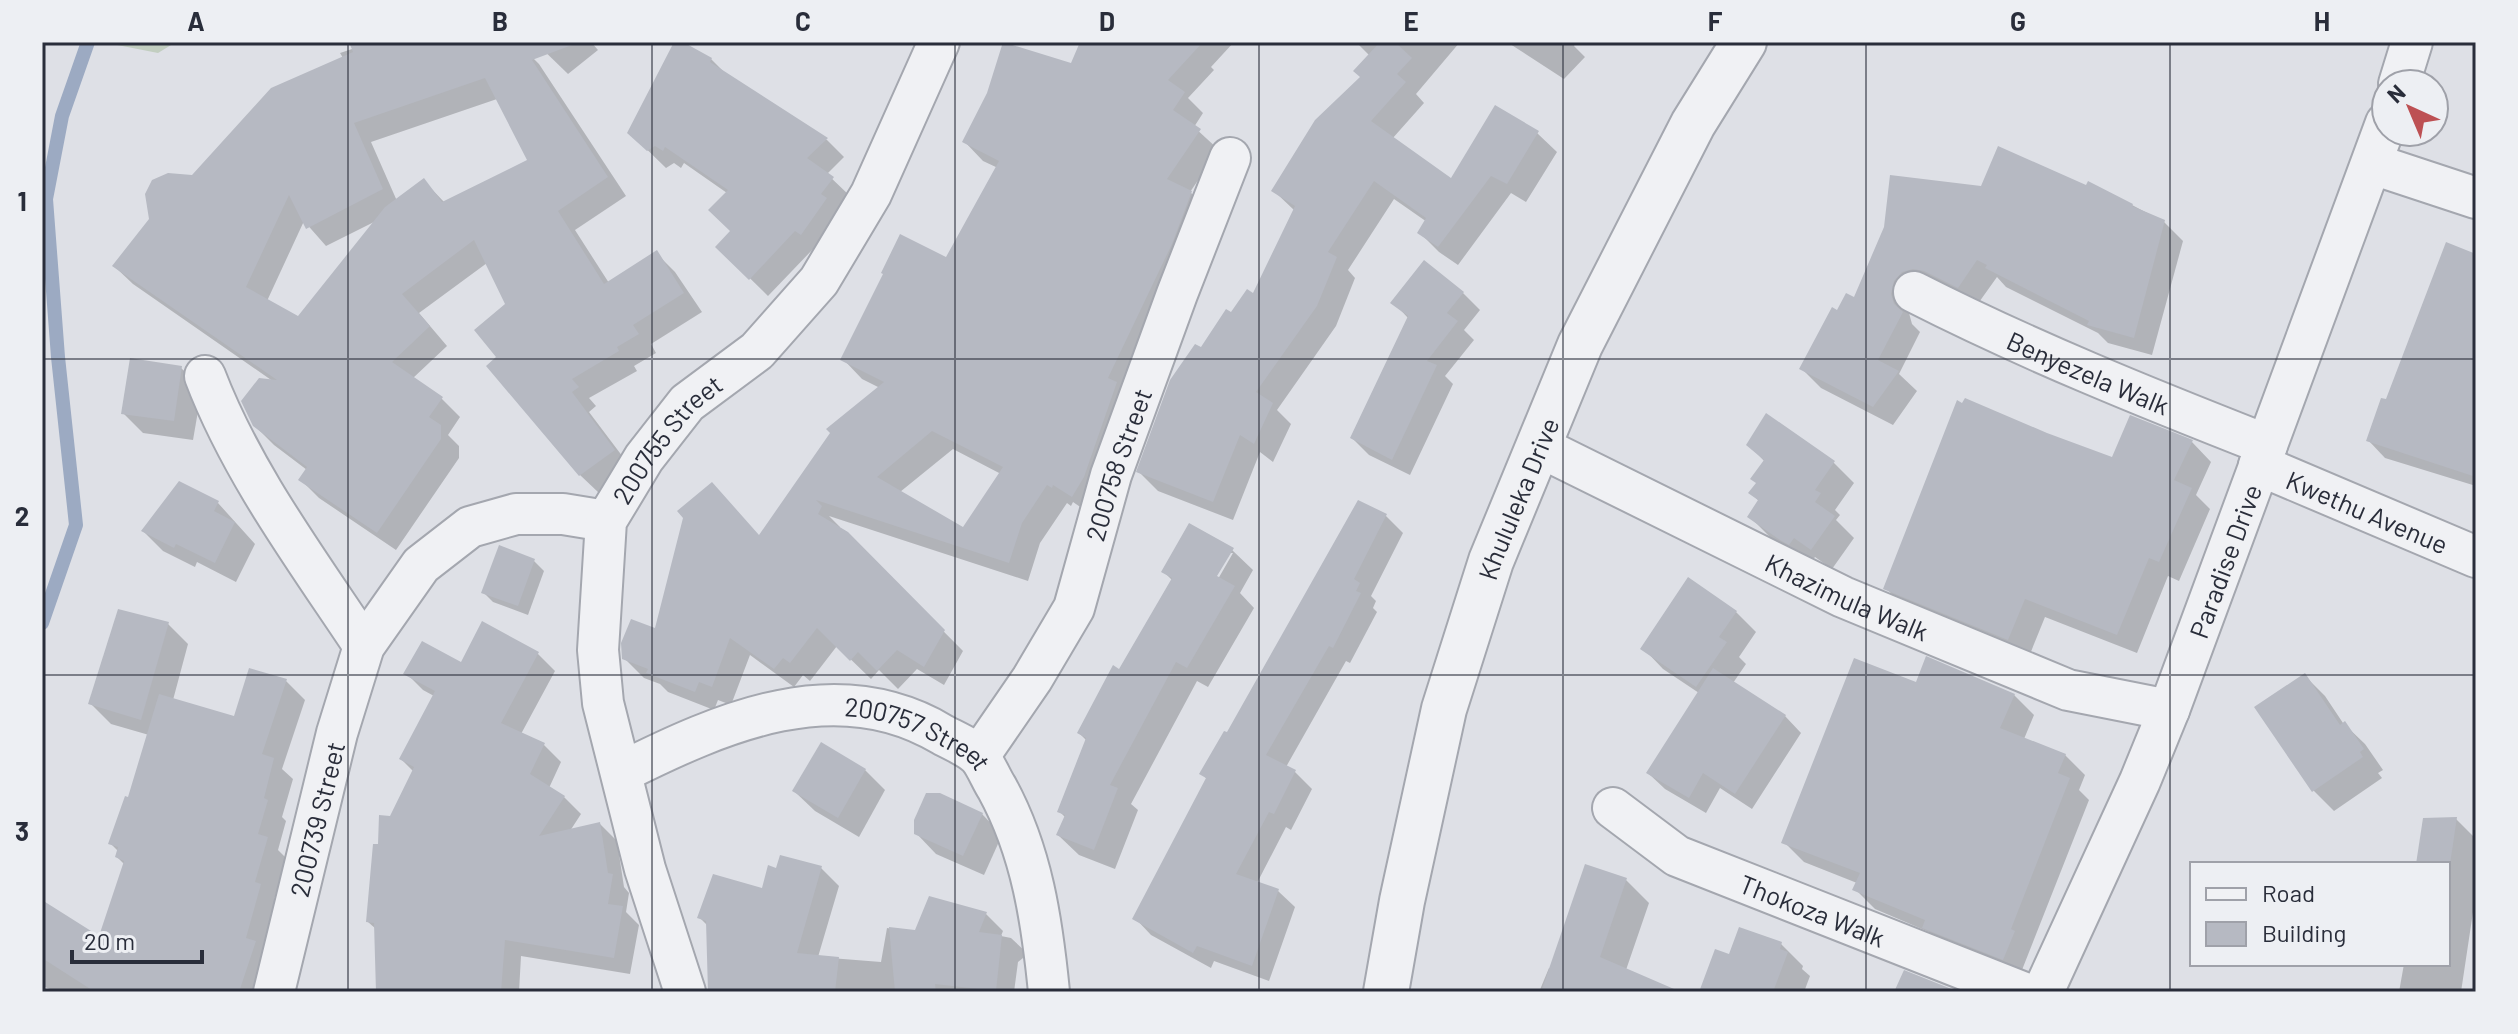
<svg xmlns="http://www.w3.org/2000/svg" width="2518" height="1034" viewBox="0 0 2518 1034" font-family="Barlow,sans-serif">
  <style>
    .green { fill: #c2cec0 }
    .shadow { fill: #0003; fill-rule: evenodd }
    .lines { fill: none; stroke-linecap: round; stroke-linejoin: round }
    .stream { stroke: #9caac2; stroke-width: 14 }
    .building { fill: #b6b9c2; fill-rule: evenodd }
    .minor-casing { stroke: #a4a7af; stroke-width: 44 }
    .tertiary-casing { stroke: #a4a7af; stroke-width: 48 }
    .minor { stroke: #f0f1f4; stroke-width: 40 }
    .tertiary { stroke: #f0f1f4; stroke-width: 44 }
    .grid { fill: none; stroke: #292d3a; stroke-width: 2; stroke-opacity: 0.55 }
    .labels { text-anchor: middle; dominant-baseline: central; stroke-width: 7; stroke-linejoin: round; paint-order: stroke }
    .street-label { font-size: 26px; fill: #292d3a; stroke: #edeff3 }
    .neatline { fill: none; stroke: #292d3a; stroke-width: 3 }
    .grid-label { font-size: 26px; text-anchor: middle; font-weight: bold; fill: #292d3a }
  </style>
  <rect width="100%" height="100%" fill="#dee0e6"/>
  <!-- green -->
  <polygon class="green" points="102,42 176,42 158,53"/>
  <!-- shadow -->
  <g class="shadow">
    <path d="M373,42H521L524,49L539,64L626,196L575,230L609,283L656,253L675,272L702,312L651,344L656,353L634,366L637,371L589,398L596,406L589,412L632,469L599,493L580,475L499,357L508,304L487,263L419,313L447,346L412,379L442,399L460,417L448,435L459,446V458L396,550L319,498L301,480L307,470L274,445L254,425L274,382L133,284L114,266L193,177L343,58L340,53ZM497,99L530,161L445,203L424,181L397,201L371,142ZM378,220L299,319L267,301L304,221L326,246Z"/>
    <polygon points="535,42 591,42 598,50 568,74"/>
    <polygon points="677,42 711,59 727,75 827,140 844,157 827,174 850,196 820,252 814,248 768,296 718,247 733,232 727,193 684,163 681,168 674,163 666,168 630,133"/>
    <path d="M1083,42H1234L1211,67L1214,70L1188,98L1203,113L1194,127L1219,150L1190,192L1211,212L1092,515L1073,502L1071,506L1067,503L1040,543L1028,581L829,516L840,527L839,529L847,534L963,651L944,685L917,669L898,689L879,670L871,679L837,646L810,681L803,675L794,687L750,655L731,705L718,700L714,710L668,692L660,684L644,678L624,658L760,537L880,388L862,379L843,359L946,260L998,168L983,161L964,141L1072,65ZM953,449L1001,474L963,530L900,492Z"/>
    <polygon points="1356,42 1460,42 1416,94 1424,103 1392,139 1451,181 1537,133 1557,152 1526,202 1511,193 1458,265 1439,252 1420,233 1427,222 1394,199 1348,270 1355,278 1336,326 1277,410 1291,424 1273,462 1260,452 1233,520 1158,491 1139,472 1201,350 1232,315 1254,296 1295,211 1274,191 1362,77 1370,56"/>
    <polygon points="1507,42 1576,42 1574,46 1585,57 1564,79"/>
    <polygon points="2132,205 2164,222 2183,241 2152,355 2108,343 2098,333 2006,287 1997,277 1977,305 1912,300 1909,313 1912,324 1920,332 1899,374 1917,391 1893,425 1821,388 1802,369 1838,313 1855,300 1886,228"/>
    <polygon points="2476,257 2476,486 2385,458 2368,440 2387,402"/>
    <polygon points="1463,293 1480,310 1464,330 1474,340 1445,376 1453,384 1410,475 1369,455 1352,438 1409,319 1393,302"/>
    <polygon points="181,368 202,388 193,440 143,433 123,413"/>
    <polygon points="1766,416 1834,463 1854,483 1835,510 1840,515 1836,520 1854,538 1832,569 1815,557 1810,564 1803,560 1770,537 1749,516 1760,502 1751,493 1758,484 1765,462 1748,444"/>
    <polygon points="2046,435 2113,459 2192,442 2211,462 2196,495 2210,509 2179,581 2168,576 2137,653 2045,617 2028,659 1905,608 1886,588"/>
    <polygon points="1359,502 1386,516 1403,533 1371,596 1376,601 1373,608 1377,612 1350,663 1346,661 1286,767 1295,772 1312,789 1291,830 1286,827 1257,883 1278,891 1295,907 1269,981 1214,961 1211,968 1151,935 1135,918 1208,780 1202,774 1227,735"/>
    <polygon points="218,503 255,544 236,582 197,562 195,567 163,551 143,531"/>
    <path d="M1232,550L1253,570L1240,593L1254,608L1208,687L1197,681L1131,804L1138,810L1115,869L1079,855L1058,835L1066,818L1060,812L1087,741L1079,733L1120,672L1173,581L1163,571ZM1228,553H1233L1214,586L1211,584Z"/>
    <polygon points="534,561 544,571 528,615 493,602 483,592"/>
    <polygon points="1736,612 1756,632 1739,657 1746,664 1733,683 1785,716 1801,733 1752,809 1720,788 1706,813 1665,789 1648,773 1699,693 1663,669 1643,648"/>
    <polygon points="168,624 188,644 173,700 235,719 286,681 305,700 282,769 293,779 282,817 286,821 278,850 286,858 274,900 279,905 265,992 58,992 42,986 42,903 100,939 125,865 117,857 119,852 111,844 130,799 149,735 111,724 90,703"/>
    <polygon points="538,654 555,671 521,734 544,745 561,762 549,788 564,797 581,814 570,831 600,824 617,841 624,887 629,893 626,912 639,925 630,974 521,956 519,992 378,992 376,929 368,922 380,846 391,818 414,772 401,759 434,696 423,690 406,673"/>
    <polygon points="2305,676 2325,696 2343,723 2365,744 2383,770 2378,773 2382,778 2334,811 2314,791"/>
    <polygon points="1917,685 2014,695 2034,715 2024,739 2065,755 2085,775 2079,790 2089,800 2020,975 1944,947 1929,932 1875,909 1855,889 1857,883 1804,862 1784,842"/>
    <polygon points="865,770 885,790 859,837 815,811 794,791"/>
    <polygon points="982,814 1002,835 984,875 936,854 916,833"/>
    <polygon points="2456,819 2476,839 2476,892 2461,992 2399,992 2404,964 2448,964 2448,864 2418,864"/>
    <polygon points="821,868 839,886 818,957 881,962 887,928 916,933 986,914 1003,931 1001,936 1011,938 1028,954 1018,962 1014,992 710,992 708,926 699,917 763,890 778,870"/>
    <polygon points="1626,880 1649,903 1626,970 1676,992 1539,992 1549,968 1551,969"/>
    <polygon points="1781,944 1803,966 1802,969 1810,976 1804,992 1701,992 1730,957"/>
  </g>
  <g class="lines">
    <!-- stream -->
    <polyline class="stream" points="42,623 76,525 58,357 46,199 62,116 88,42"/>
  </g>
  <!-- building -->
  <g class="building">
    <path d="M349,42H571L572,45L532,60L608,177L558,211L604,284L657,250L684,293L633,325L639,334L617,347L619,351L572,379L579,387L572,392L615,450L579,476L486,366L496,357L474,330L505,304L474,240L402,294L430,326L392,362L443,397L429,417L441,425V439L377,533L298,480L307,467L253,426L241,401L259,378L277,380L112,266L149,219L145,194L152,180L168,173L192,175L271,88L353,52ZM485,78L527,160L442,202L424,178L385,207L298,316L246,287L289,195L306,229L383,189L354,123Z"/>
    <polygon points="674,42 683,42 712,58 710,62 828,138 807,158 834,177 821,194 827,198 801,235 795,231 749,280 715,247 730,231 708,210 728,190 665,147 663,151 655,146 647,151 627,133"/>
    <path d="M1003,42L1071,63L1080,42H1203L1168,80L1185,92L1173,110L1201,129L1167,179L1192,191L1172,244L1108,378L1117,382L1084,477L1072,497L1053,485L1052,488L1047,485L1022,523L1009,563L816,500L822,506L818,514L848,532L945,630L924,667L897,650L877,671L858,652L850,661L817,628L790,663L783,658L774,669L730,638L712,687L699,682L695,692L646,673L648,669L622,659L621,643L631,619L655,628L683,518L677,511L712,482L759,535L830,433L826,429L884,382L840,360L883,274L881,273L900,234L946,257L999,161L962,142L987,93ZM932,431L1003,467L963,527L877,477Z"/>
    <polygon points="1380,42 1395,42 1412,58 1397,74 1406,82 1371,121 1451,178 1495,105 1539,131 1507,184 1491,176 1438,247 1417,233 1426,218 1374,181 1328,252 1337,257 1317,306 1256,392 1273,403 1254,444 1240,435 1213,502 1136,472 1170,380 1195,344 1201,347 1226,309 1231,312 1247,289 1253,293 1295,206 1271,191 1315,120 1360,77 1353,71"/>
    <polygon points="1998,146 2086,185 2088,181 2133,204 2132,206 2165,220 2134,338 2087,325 2089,321 1985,268 1987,265 1977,260 1958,288 1924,271 1913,269 1902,272 1894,281 1891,294 1894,304 1903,312 1878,360 1899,371 1873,407 1799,369 1832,307 1837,310 1846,293 1854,297 1884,227 1890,175 1981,186"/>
    <polygon points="2446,242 2476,254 2476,477 2366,441 2381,398 2386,399"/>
    <polygon points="1424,260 1464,292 1447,313 1458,321 1427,361 1437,365 1392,460 1350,438 1408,316 1390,303"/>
    <polygon points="130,358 182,366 174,421 121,414"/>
    <polygon points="1965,398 2047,433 2112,457 2130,415 2193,440 2174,480 2192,488 2159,562 2149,558 2117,635 2025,599 2008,640 1883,589 1957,400 1962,403"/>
    <polygon points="1766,413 1835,461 1815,490 1821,493 1815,502 1835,516 1811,550 1794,538 1789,545 1780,540 1747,517 1758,500 1748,493 1756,483 1750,479 1764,460 1746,445"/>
    <polygon points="179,481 219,501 214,511 235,522 215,563 176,544 174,548 141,531"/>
    <polygon points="1358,500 1387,514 1354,579 1360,583 1356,591 1361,593 1333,648 1329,646 1266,755 1296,770 1274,814 1269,812 1236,874 1279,889 1252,966 1197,946 1193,953 1132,919 1206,778 1199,774 1224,731 1227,732"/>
    <polygon points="1189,523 1234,548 1217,576 1235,586 1187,668 1176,662 1110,785 1118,788 1094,850 1056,835 1065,815 1057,812 1086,738 1077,733 1113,665 1119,669 1172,578 1161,572"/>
    <polygon points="499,545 535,559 518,606 481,593"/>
    <polygon points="1688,577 1737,611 1719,637 1727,642 1696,687 1640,649"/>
    <polygon points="118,609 169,622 141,720 88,704"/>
    <polygon points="482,621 539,652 501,723 545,743 530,774 565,796 539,836 600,822 608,873 613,874 608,904 623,906 614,958 505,940 501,992 376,992 374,923 366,922 373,844 378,844 379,815 390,816 414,767 399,759 435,691 403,674 422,641 461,662"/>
    <polygon points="1926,656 2015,694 2000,728 2066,754 2058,773 2070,778 2011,929 2015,931 2003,960 1922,928 1925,920 1852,890 1860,873 1781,843 1854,658 1916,682"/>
    <polygon points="249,668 287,679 262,754 274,758 264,798 268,800 258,834 268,837 255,882 261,884 246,938 256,941 239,992 95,992 42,958 42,900 99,936 124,861 115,857 118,847 108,844 125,796 128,797 159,694 234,716"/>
    <polygon points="1713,668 1786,715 1735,794 1703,773 1689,798 1646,773"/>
    <polygon points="2305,673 2340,725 2345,721 2364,749 2360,752 2363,757 2312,792 2254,707"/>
    <polygon points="821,742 866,769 838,818 792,791"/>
    <polygon points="926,793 940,793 983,813 963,856 914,834 914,820"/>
    <polygon points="2457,817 2450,864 2416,864 2423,818"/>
    <polygon points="780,855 822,866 797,953 839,957 835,992 708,992 706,921 697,918 713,874 762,888 768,865 776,868"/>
    <polygon points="1585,864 1627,878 1600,957 1681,992 1541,992"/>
    <polygon points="929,896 987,912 979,932 1002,935 996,991 935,984 936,992 895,992 889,927 915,930"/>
    <polygon points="1739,927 1782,942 1780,949 1788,952 1773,992 1699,992 1715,949 1729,954"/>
    <polygon points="1904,970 1959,992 1894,992"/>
  </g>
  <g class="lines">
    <defs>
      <g id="minor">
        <polyline points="2399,84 2412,42"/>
        <polyline points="2373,164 2476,198"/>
        <path id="s1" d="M1914,292C2028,350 2147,398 2267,445"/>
        <path d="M205,376C242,473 307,560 364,646"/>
        <path id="s2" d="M1538,446L1843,597L2068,690L2169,710"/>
        <path id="s3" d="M2259,465L2476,557"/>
        <path id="s4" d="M979,756L1032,679L1074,608L1111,475L1177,294L1230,158"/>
        <path id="s5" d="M622,772C722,722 837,671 943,735C954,741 971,748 979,757C986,765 991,779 997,788C1032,852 1042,921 1049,992"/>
        <path id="s6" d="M1613,808L1677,856L2022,992"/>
        <path id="s7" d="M274,992L337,733L364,646L421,565L470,527L516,514H563L606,521"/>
        <path id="s8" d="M685,992L645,869L603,703L598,650L606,521L644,458L687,403L757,351L819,281L871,194L939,42"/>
        <path id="s9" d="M2043,992L2140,781L2169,710L2386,123"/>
      </g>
      <g id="tertiary">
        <path id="s10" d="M1386,992L1402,901L1444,709L1491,561L1580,345L1693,124L1744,42"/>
      </g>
    </defs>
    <!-- minor casing -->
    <use href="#minor" class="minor-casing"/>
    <!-- tertiary casing -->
    <use href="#tertiary" class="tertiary-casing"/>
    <!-- minor -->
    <use href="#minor" class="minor"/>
    <!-- tertiary -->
    <use href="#tertiary" class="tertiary"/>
  </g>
  <!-- grid -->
  <path class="grid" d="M348,42V992M652,42V992M955,42V992M1259,42V992M1563,42V992M1866,42V992M2170,42V992M42,359H2476M42,675H2476"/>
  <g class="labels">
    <!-- street labels -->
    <g class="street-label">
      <text stroke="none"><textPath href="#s1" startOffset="192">Benyezela Walk</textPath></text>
      <text stroke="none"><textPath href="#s8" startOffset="586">200755 Street</textPath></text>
      <text stroke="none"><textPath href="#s4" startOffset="326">200758 Street</textPath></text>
      <text stroke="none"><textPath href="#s10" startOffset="512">Khululeka Drive</textPath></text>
      <text stroke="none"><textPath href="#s3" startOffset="118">Kwethu Avenue</textPath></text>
      <text stroke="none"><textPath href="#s9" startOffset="468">Paradise Drive</textPath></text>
      <text stroke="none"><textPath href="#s2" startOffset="344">Khazimula Walk</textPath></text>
      <text stroke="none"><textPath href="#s5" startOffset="314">200757 Street</textPath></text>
      <text stroke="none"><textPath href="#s7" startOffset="178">200739 Street</textPath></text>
      <text stroke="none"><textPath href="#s6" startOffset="226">Thokoza Walk</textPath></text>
    </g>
  </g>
  <!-- border -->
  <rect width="2518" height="1034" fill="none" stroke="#edeff3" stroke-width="88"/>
  <!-- legend -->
  <rect x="2190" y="862" width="260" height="104" fill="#edeff3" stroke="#9fa1a9" stroke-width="2"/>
  <rect x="2206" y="888" width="40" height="12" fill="#f0f1f4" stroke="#9fa1a9" stroke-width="2"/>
  <text x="2262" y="902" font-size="24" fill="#292d3a">Road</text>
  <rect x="2206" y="922" width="40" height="24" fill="#b6b9c2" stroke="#9fa1a9" stroke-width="2"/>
  <text x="2262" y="942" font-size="24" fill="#292d3a">Building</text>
  <!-- north arrow -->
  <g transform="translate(2410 108) rotate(316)"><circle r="38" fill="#edeff3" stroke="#9fa1a9" stroke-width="2"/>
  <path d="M0-6L14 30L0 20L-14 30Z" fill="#bd5053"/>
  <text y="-12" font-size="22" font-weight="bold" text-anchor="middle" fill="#292d3a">N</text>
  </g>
  <!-- scale -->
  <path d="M72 950v12h130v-12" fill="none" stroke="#292d3a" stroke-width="4"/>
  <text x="84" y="950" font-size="24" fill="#292d3a" stroke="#edeff3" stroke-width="6" paint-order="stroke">20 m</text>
  <rect x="44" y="44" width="2430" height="946" class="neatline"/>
  <g class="grid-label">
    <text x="196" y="31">A</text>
    <text x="500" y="31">B</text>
    <text x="803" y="31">C</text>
    <text x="1107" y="31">D</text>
    <text x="1411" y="31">E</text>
    <text x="1715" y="31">F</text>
    <text x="2018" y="31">G</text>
    <text x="2322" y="31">H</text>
    <text x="22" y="211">1</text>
    <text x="22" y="526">2</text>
    <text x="22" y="841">3</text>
  </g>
</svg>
